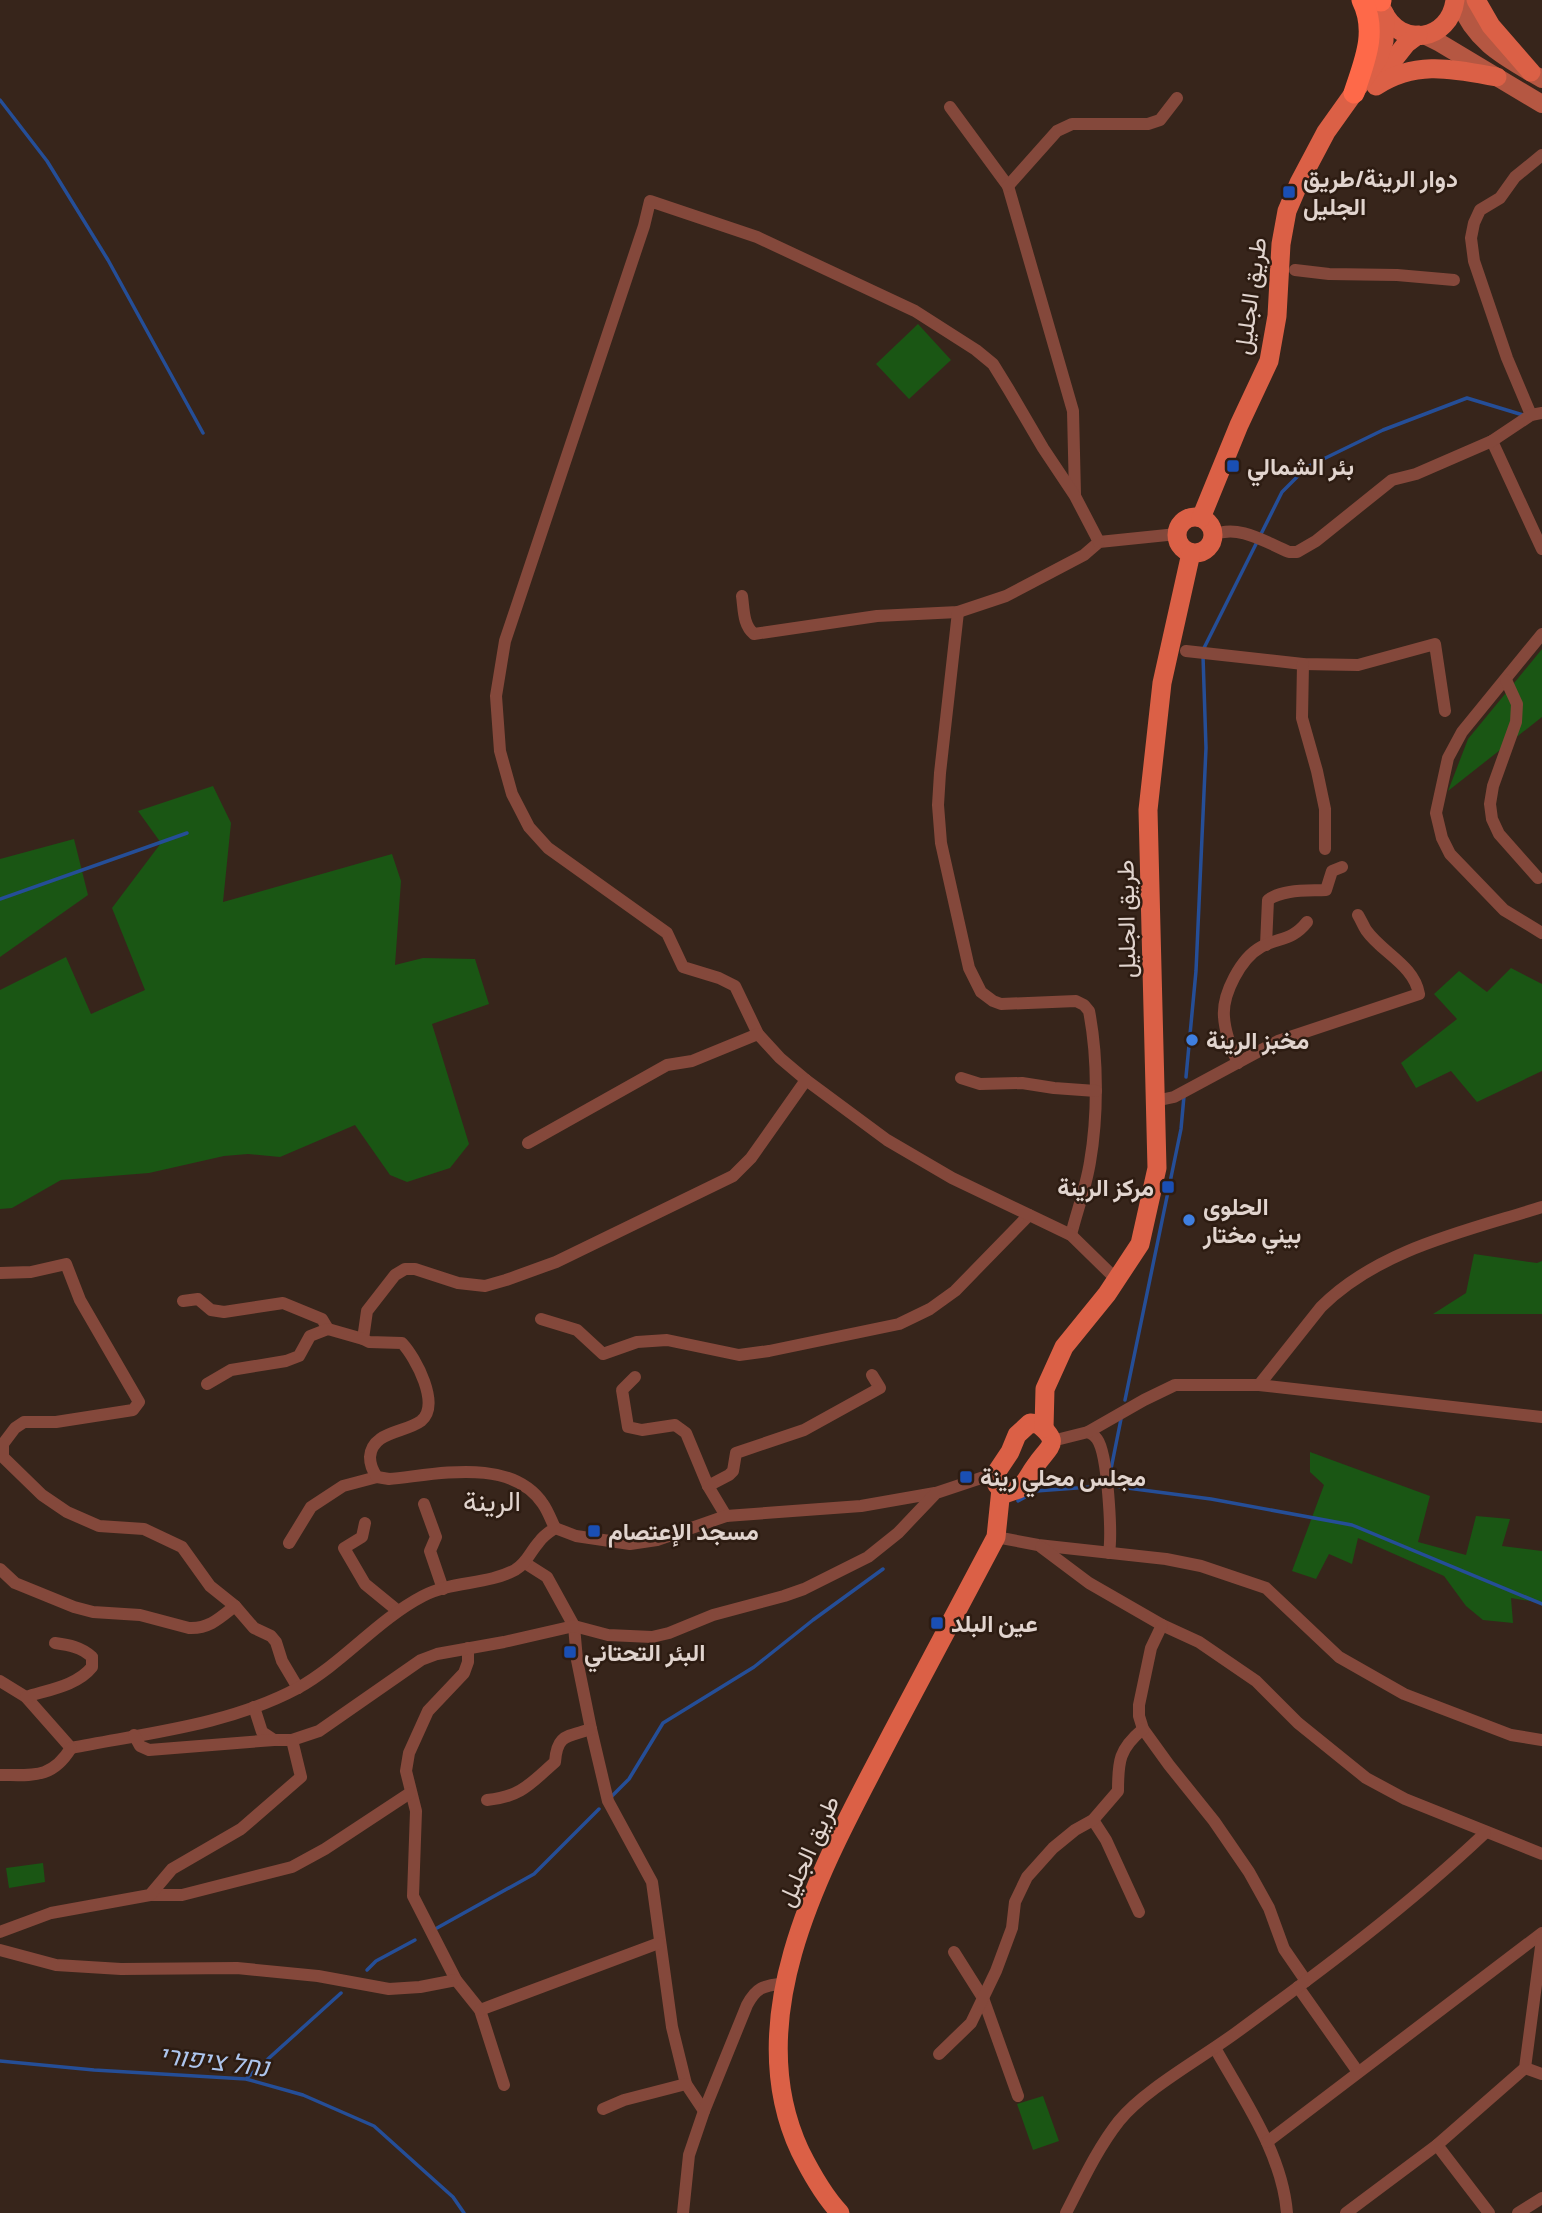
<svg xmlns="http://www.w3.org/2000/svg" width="1542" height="2213" viewBox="0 0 1542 2213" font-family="'Zilla Slab',Vazirmatn,Heebo,serif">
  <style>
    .green { fill: #1a5614 }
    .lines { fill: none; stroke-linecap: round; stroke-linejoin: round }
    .stream { stroke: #254e97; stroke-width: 3.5 }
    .street { stroke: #84483b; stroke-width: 12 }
    .secondary { stroke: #b55742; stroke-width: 18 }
    .primary { stroke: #db6046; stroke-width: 19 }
    .highway { stroke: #fe6949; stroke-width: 21 }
    .transit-dot { fill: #1a4fb4; stroke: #2d1c12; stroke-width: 2.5 }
    .shop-dot { fill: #3f7fe0; stroke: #2d1c12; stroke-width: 2.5 }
    .labels { text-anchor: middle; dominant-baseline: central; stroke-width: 5; stroke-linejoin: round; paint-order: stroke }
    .poi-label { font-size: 24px; font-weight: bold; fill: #e1d4ce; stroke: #2d1c12; text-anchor: start }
    .street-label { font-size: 24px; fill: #e1d4ce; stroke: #2d1c12 }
    .water-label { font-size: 26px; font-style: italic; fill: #adc5ed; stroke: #2d1c12 }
    .quarter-label { font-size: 28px; fill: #e1d4ce; stroke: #2d1c12 }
  </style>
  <rect width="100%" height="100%" fill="#37251b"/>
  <!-- green -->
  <g class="green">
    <polygon points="918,324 951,360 909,399 876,364"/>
    <polygon points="1542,649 1542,717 1448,791 1468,739"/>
    <polygon points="213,786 231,823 223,902 392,854 401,881 395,965 423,958 475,959 489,1004 432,1024 469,1144 450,1168 407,1182 390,1175 355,1125 280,1157 248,1154 224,1156 149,1173 61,1180 12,1208 0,1209 0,990 66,957 91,1014 145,990 112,908 161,843 138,811"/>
    <polygon points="74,839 88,895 0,957 0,859"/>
    <polygon points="1511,968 1542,984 1542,1071 1477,1102 1451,1071 1416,1088 1401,1063 1457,1019 1434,994 1459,971 1487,992"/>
    <polygon points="1474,1254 1537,1263 1542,1261 1542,1314 1433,1314 1466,1293"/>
    <polygon points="1310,1452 1430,1496 1418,1542 1466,1555 1476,1516 1510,1519 1502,1546 1542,1551 1542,1603 1511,1598 1513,1623 1483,1620 1466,1606 1444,1576 1358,1538 1352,1564 1329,1554 1316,1579 1292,1571 1324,1485 1310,1472"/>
    <polygon points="43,1863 45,1882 9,1888 6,1868"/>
    <polygon points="1043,2096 1059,2141 1033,2150 1017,2104"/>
  </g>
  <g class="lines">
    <!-- stream -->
    <g class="stream">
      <polyline points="0,100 47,161 108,260 203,433"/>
      <polyline points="1260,536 1282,492 1307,467 1383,430 1467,398 1523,415"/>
      <polyline points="1204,648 1257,542"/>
      <polyline points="0,899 187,833"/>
      <polyline points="1186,1077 1196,971 1206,748 1203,656"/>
      <polyline points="1125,1400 1181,1129 1184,1096"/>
      <polyline points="1111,1469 1121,1419"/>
      <polyline points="1112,1486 1211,1499 1352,1525 1542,1604"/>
      <polyline points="1018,1501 1036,1491 1104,1486"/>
      <polyline points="612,1796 629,1779 663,1723 754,1667 813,1620 883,1569"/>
      <polyline points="437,1928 534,1874 599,1809"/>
      <polyline points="367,1970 376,1961 415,1940"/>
      <polyline points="0,2061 94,2070 246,2079 303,2095 374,2126 453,2197 464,2213"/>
      <polyline points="247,2078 341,1993"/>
    </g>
    <!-- street -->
    <g class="street">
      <polyline points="950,107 1008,186 1073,411 1075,495"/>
      <polyline points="1008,186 1057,131 1072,124 1148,124 1160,120 1177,98"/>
      <polyline points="1295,270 1329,274 1397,275 1454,280"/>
      <polyline points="1531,415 1507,358 1474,261 1471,238 1474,223 1480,210 1500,198 1515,177 1542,155"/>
      <polyline points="1492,441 1542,549"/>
      <path d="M1213,535C1239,524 1265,542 1289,552H1297L1316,541L1392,480L1416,474L1492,441L1531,415L1542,413"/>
      <path d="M742,596C744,610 743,625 754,634L877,616L958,612L1006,596L1084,555L1099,542L1177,534"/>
      <path d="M958,612L940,773L938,805L941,843L969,968L981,992L993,1001L1001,1004L1076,1001L1084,1005L1089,1011C1098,1057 1098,1116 1090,1162C1086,1187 1077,1211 1071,1235"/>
      <polyline points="1542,634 1462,732 1448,758 1436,813 1442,838 1450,854 1504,910 1542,933"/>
      <polyline points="1186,651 1303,664 1358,665 1435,644 1445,711"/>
      <polyline points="1303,664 1302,718 1317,771 1325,809 1325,849"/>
      <polyline points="1506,680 1517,704 1516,722 1493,786 1490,804 1492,819 1499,834 1538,878"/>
      <path d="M1266,945L1268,900C1283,889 1307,891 1326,890L1332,871L1342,867"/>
      <polyline points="758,1034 735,986 719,978 683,967 667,933 548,848 529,827 512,794 500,751 496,696 505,641 644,226 650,201 757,237 915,311 976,350 993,364 1009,390 1043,448 1075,496 1099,542"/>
      <path d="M1238,1063C1231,1048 1225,1033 1224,1017C1222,994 1241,958 1261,947C1279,937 1292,941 1307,922"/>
      <polyline points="961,1078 980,1084 1022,1083 1054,1088 1096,1091"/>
      <path d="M1155,1101L1174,1097L1278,1041L1419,994C1414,965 1382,953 1366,930C1363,925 1361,920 1358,915"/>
      <polyline points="528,1143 667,1065 692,1061 758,1034 780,1058 806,1080"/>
      <polyline points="0,1273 31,1272 66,1264 80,1300 139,1402 133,1410 56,1422 24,1422 15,1428 3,1444 3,1457 42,1495 67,1512 99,1526 144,1529 182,1547 210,1586 235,1606 254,1628 271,1636 276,1642 282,1661 298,1688"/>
      <polyline points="183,1301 198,1299 211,1310 224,1312 283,1303 322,1319 328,1329"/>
      <polyline points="541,1319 577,1330 603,1354 637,1342 667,1340 739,1355 769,1351 899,1324 930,1309 955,1291 1029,1215"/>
      <polyline points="363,1339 367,1311 395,1275 405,1269 415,1269 458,1283 485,1286 506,1280 556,1262 733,1176 751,1158 806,1080 887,1140 952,1178 1071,1235 1116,1279"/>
      <polyline points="635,1377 622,1390 628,1427 642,1430 675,1425 686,1433 708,1486 726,1516"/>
      <path d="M1259,1385L1321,1307C1379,1249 1466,1231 1542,1207"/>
      <path d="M1088,1432C1092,1434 1095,1436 1097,1439C1108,1454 1112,1534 1109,1553"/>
      <polyline points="1052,1441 1088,1432 1144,1400 1175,1385 1259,1385 1542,1417"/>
      <polyline points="708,1486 729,1475 733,1471 736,1453 804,1430 880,1388 872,1375"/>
      <polyline points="424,1504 436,1537 430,1551 443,1589"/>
      <polyline points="365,1523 362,1537 344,1548 365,1584 398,1611"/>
      <polyline points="555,1528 576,1536 630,1544 657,1540 726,1516 861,1506 935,1493"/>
      <polyline points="996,1537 1038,1545 1166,1559 1201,1566 1266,1588 1339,1657 1404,1694 1511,1735 1542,1740"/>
      <polyline points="289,1543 311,1507 343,1486 377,1477"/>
      <polyline points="1041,1547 1089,1583 1162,1625 1199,1642 1256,1681 1298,1723 1366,1778 1405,1799 1542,1854"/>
      <polyline points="525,1563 547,1577 574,1626 577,1660 591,1729 608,1801 652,1882 672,2027 686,2084 704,2111"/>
      <path d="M0,1569L15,1583L74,1607L93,1612L140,1615L189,1628C209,1629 220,1618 235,1606"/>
      <polyline points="1162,1625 1151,1648 1139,1705 1139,1716 1143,1729 1169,1765 1214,1821 1249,1872 1269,1908 1284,1949 1306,1981"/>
      <polyline points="468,1648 468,1662 464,1673 428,1711 409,1753 406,1771 416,1811 413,1896 456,1980 480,2010 504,2085"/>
      <path d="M0,1681L26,1697L71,1748C147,1733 229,1725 298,1688C343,1663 377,1620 423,1596C451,1581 487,1585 515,1570C527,1563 530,1552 539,1542C543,1536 549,1532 555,1528C551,1520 548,1511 543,1504C511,1456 435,1475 389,1479L377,1477C372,1470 370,1465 370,1457C372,1431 405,1433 421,1421C441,1405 416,1358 402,1343L369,1342L363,1339L328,1329L310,1336L299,1356L286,1361L231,1370L207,1384"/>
      <path d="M26,1697C47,1690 77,1686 92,1667V1657C81,1647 69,1645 55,1643"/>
      <polyline points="254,1707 262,1732 274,1740 292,1740 319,1731 421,1660 437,1654 504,1642 574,1626 608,1635 652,1637 669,1633 713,1615 784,1596 804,1589 868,1557 898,1533 936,1493 996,1473"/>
      <polyline points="134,1735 140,1746 149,1750 274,1740"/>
      <path d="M0,1775C33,1775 52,1779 71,1748"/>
      <path d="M487,1800C521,1797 531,1783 555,1762C557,1734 567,1737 591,1729"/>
      <polyline points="1093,1820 1106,1840 1139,1912"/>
      <polyline points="150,1895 182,1895 292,1867 325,1849 410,1793"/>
      <polyline points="0,1932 51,1913 150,1895 172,1869 241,1829 301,1777 292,1740"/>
      <polyline points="0,1950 56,1965 121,1969 237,1968 318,1976 389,1989 420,1987 456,1980"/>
      <polyline points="954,1952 983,1998 1018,2096"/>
      <polyline points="1298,1987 1358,2072"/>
      <polyline points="480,2010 659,1943"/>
      <path d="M1215,2048C1244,2100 1282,2153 1287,2213"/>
      <path d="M939,2054L971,2023L996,1971L1012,1928L1015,1902L1027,1877L1053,1848L1075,1830L1093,1820L1118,1791C1118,1761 1119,1749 1143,1729"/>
      <polyline points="1525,2068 1542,2074"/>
      <polyline points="603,2109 624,2100 686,2084"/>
      <polyline points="1267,2142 1542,1933"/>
      <polyline points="1437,2145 1489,2213"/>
      <path d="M683,2213L689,2155L704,2111L747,2005C757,1986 764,1986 785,1983"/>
      <path d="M1066,2213C1082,2182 1097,2149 1119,2121C1145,2089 1202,2058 1237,2032C1322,1970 1408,1906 1485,1833"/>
      <polyline points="1346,2213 1437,2145 1525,2068 1542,1939"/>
      <polyline points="1518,2213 1542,2198"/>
    </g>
    <!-- secondary -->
    <g class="secondary">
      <path d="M1458,0C1475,43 1504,57 1542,79"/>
      <polyline points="1424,35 1440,43 1542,104"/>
    </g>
    <!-- primary -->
    <g class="primary">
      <polyline points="1476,0 1491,26 1531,72"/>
      <path d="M1383,11C1400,49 1450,41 1455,0"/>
      <polyline points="1376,82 1406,44 1418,35"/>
      <path d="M1376,86C1416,60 1453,69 1497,77"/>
      <circle cx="1195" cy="535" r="18"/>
      <polyline points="1201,518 1239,425 1269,361 1277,316 1281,244 1287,211 1299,183 1326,132 1378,59 1384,41 1385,15"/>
      <path d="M1030,1423L1038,1424C1062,1443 1049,1446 1036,1465C1030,1473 1026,1482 1019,1489L1007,1493L997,1485L995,1479L996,1473L1010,1452L1017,1435Z"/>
      <polyline points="1044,1428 1045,1389 1064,1347 1107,1294 1140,1244 1157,1168 1148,810 1162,683 1191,553"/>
      <path d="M840,2213C823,2195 811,2173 800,2151C735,2012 829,1855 892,1733C927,1668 961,1602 996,1537L1001,1489"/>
    </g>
    <!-- highway -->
    <g class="highway">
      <polyline points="1380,0 1381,1"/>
      <path d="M1354,93C1364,62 1378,32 1362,0"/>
    </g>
  </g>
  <!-- markers -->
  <g class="transit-dot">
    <rect x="1282" y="185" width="14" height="14" rx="3.5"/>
    <rect x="1226" y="459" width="14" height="14" rx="3.5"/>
    <rect x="1161" y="1180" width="14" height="14" rx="3.5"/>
    <rect x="959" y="1470" width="14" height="14" rx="3.5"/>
    <rect x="587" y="1524" width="14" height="14" rx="3.5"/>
    <rect x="930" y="1616" width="14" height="14" rx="3.5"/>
    <rect x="563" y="1645" width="14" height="14" rx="3.5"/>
  </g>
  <g class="shop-dot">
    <circle cx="1192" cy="1040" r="7"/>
    <circle cx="1189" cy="1220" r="7"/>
  </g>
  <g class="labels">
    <!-- poi labels -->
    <g class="poi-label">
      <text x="1303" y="178">دوار الرينة/طريق<tspan x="1303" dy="28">الجليل</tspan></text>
      <text x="1247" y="466">بئر الشمالي</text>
      <text x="1206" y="1040">مخبز الرينة</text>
      <text x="1154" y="1187" text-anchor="end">مركز الرينة</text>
      <text x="1203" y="1206">الحلوى<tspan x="1203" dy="28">بيني مختار</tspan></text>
      <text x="980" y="1477">مجلس محلي رينة</text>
      <text x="608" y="1531">مسجد الإعتصام</text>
      <text x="951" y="1623">عين البلد</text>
      <text x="584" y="1652">البئر التحتاني</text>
    </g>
    <!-- street labels -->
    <g class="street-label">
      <text transform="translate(1250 296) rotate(-82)">طريق الجليل</text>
      <text transform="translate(1126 919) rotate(-91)">طريق الجليل</text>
      <text transform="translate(808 1851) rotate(-66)">طريق الجليل</text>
    </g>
    <!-- water labels -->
    <g class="water-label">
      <text transform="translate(214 2061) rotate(7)">נחל ציפורי</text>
    </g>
    <!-- quarter labels -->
    <g class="quarter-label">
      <text x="492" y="1501">الرينة</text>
    </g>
  </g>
</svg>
